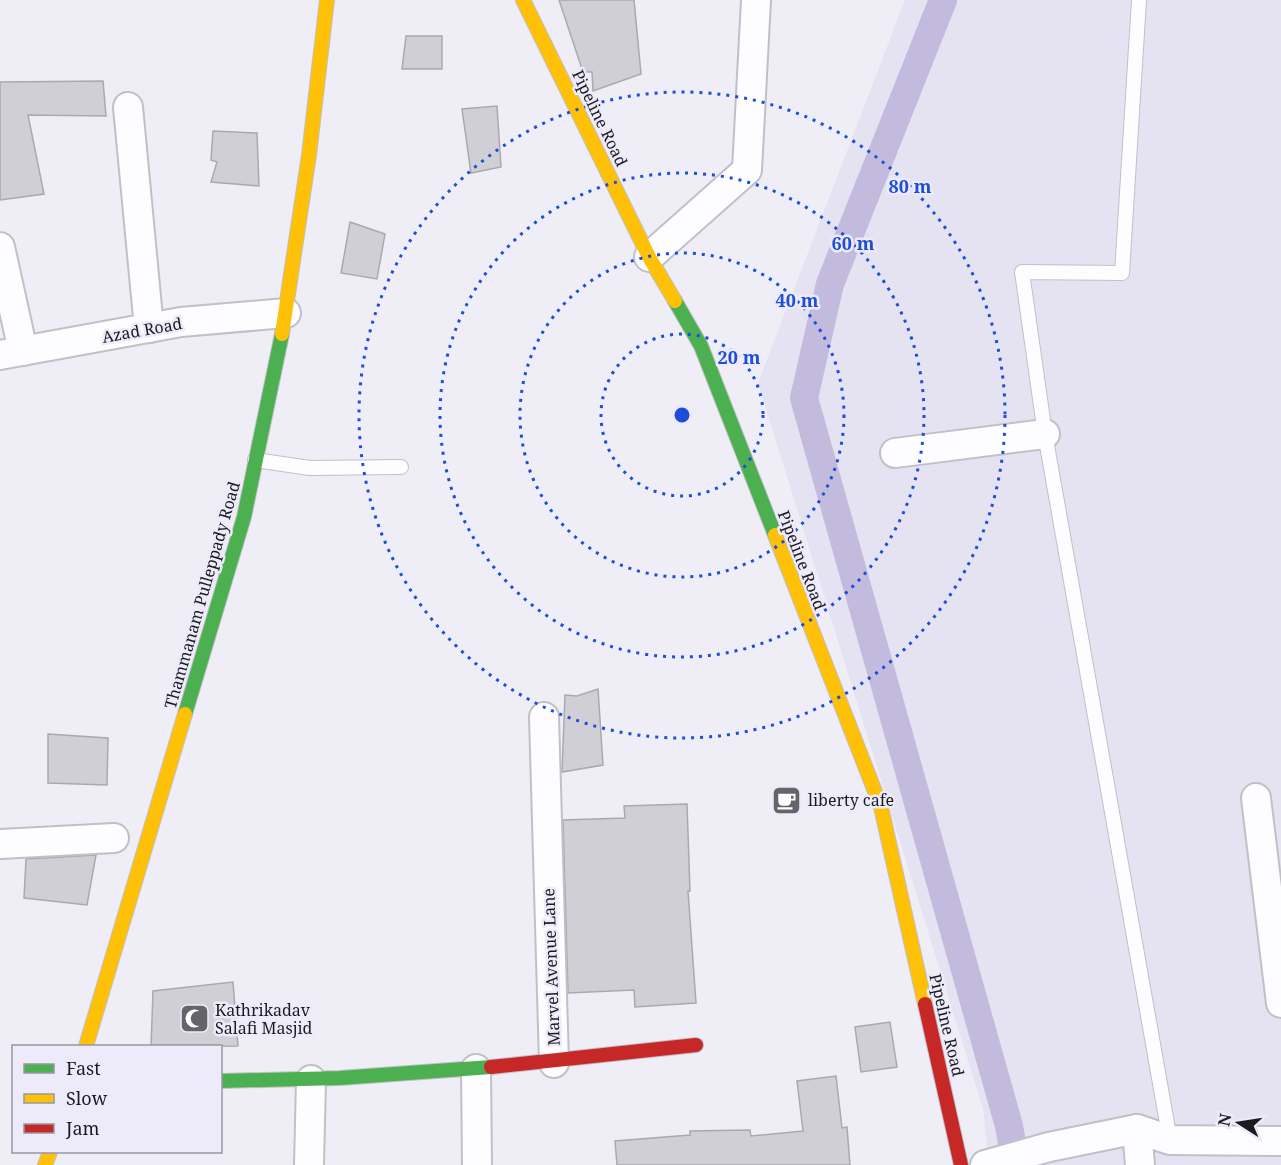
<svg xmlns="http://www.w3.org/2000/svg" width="1281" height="1165" viewBox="0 0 1281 1165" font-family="'Noto Serif',serif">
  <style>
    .built { fill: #e5e2f2 }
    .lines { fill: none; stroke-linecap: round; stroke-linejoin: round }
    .canal { stroke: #c2bbdd; stroke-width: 28 }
    .building { fill: #d0cfd5; stroke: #aaa9af; stroke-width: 1.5 }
    .lane-casing { stroke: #c1c0c6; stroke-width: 16 }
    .street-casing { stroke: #c1c0c6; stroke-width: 32 }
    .fast-casing { stroke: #c1c0c6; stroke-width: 16 }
    .slow-casing { stroke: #c1c0c6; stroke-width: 16 }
    .jam-casing { stroke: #c1c0c6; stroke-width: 16 }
    .lane { stroke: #fdfcfe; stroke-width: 14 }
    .street { stroke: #fdfcfe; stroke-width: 28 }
    .fast { stroke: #4caf50; stroke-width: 14 }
    .slow { stroke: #ffc107; stroke-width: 14 }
    .jam { stroke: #c62828; stroke-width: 14 }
    .ring { fill: none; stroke: #1d4ed8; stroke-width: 3; stroke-dasharray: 3 6 }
    .labels { text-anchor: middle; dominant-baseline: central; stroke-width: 5; stroke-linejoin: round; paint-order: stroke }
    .street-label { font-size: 16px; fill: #1b1a1f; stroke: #edeafa }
    .poi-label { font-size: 16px; fill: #1b1a1f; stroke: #edeafa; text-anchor: start }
    .centre { fill: #1d4ed8; stroke: #edeafa; stroke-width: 3 }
    .ring-label { font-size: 18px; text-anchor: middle; font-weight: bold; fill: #1d4ed8; stroke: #edeafa; stroke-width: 5; stroke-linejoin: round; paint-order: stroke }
  </style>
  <rect width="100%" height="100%" fill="#efeef6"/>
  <!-- built -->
  <polygon class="built" points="905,0 1281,0 1281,1165 989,1165 983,1109 758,383"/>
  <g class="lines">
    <!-- canal -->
    <polyline class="canal" points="943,0 830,284 804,398 1009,1126 1016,1165"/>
  </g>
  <!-- building -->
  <g class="building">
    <polygon points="559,0 634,0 641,74 593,91 592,72 583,72"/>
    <polygon points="406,36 442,36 442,69 402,69"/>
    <polygon points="103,81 106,116 28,115 44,194 0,200 0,82"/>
    <polygon points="497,106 501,167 471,173 462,109"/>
    <polygon points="213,131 257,133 259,186 211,182 217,162 211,160"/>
    <polygon points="350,222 385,234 377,279 341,273"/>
    <polygon points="598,689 603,765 562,772 565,695 577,696"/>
    <polygon points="48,734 108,738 107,785 48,783"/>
    <polygon points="687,804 690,891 688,891 696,1003 635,1007 634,990 568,993 563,820 625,818 624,806"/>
    <polygon points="96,855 87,905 24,898 26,859"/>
    <polygon points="233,982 238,1046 151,1047 153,991"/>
    <polygon points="890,1022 897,1067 861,1072 855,1027"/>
    <polygon points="836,1076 842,1128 847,1127 850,1165 617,1165 615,1141 690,1135 690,1131 750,1130 751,1136 803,1131 797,1081"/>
  </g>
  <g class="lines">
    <defs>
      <g id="lane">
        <polyline points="1139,0 1122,273 1022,272 1045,434 1170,1140"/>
        <polyline points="255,460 310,468 401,467"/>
      </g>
      <g id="street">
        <polyline points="128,107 149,328"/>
        <polyline points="0,247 23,351"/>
        <polyline points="649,257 747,170 756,0"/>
        <polyline points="0,355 181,322 286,313"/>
        <polyline points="895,453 1045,434"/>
        <polyline points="544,717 554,1063"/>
        <polyline points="1256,798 1281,1003"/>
        <polyline points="0,844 114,838"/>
        <polyline points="476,1069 477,1165"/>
        <polyline points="1137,1129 1140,1165"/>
        <polyline points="309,1165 311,1080"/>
        <polyline points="985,1165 1049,1147 1137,1129 1170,1140 1281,1141"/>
      </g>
      <g id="fast">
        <polyline points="675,301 701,346 775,535"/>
        <polyline points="185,714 244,517 282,334"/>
        <polyline points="220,1081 340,1078 491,1067"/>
      </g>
      <g id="slow">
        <polyline points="523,0 649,257 675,301"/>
        <polyline points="282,334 309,155 327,0"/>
        <polyline points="775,535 881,807 925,1004"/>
        <polyline points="86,1046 185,714"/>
        <polyline points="45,1165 50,1152"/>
      </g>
      <g id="jam">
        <polyline points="925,1004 961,1165"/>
        <polyline points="491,1067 696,1045"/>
      </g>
    </defs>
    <!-- lane casing -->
    <use href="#lane" class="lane-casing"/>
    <!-- street casing -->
    <use href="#street" class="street-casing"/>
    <!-- fast casing -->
    <use href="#fast" class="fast-casing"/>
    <!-- slow casing -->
    <use href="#slow" class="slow-casing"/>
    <!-- jam casing -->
    <use href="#jam" class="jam-casing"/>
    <!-- lane -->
    <use href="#lane" class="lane"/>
    <!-- street -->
    <use href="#street" class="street"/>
    <!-- fast -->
    <use href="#fast" class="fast"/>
    <!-- slow -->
    <use href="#slow" class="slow"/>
    <!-- jam -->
    <use href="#jam" class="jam"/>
  </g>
  <!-- distance rings -->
  <g class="ring">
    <circle cx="682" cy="415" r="81"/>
    <circle cx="682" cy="415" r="162"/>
    <circle cx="682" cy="415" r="242"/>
    <circle cx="682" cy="415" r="323"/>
  </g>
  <!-- icons -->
  <defs>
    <symbol id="cafe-square" viewBox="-11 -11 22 22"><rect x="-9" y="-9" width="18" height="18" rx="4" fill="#65646a" stroke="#edeafa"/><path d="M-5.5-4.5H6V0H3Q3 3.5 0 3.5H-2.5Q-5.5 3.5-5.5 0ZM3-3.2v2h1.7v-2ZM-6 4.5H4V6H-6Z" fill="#fff"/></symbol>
    <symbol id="mosque-square" viewBox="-11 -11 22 22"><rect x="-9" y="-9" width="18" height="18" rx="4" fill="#65646a" stroke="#edeafa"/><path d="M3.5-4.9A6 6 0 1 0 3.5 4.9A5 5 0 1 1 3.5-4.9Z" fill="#fff"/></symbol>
  </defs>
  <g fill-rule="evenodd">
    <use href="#cafe-square" x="770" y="784" width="33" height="33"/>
    <use href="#mosque-square" x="178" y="1002" width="33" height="33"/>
  </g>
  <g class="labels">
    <!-- street labels -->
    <g class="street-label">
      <text transform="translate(600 118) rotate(64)">Pipeline Road</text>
      <text transform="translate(142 330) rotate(-10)">Azad Road</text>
      <text transform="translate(802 560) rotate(69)">Pipeline Road</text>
      <text transform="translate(202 595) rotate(-74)">Thammanam Pulleppady Road</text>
      <text transform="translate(551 967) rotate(-92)">Marvel Avenue Lane</text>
      <text transform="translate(947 1025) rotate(77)">Pipeline Road</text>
    </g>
    <!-- poi labels -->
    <g class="poi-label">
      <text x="808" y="800">liberty cafe</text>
      <text x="215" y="1010">Kathrikadav<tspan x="215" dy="18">Salafi Masjid</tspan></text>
    </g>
  </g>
  <circle cx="682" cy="415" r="9" class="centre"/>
  <g class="ring-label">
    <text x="910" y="193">80 m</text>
    <text x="853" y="250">60 m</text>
    <text x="797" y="307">40 m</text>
    <text x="739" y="364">20 m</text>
  </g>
  <!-- legend -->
  <rect x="12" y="1045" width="210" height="108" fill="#edeafa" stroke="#9997a2" stroke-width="1.5"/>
  <rect x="24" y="1064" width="30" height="9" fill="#4caf50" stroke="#9997a2" stroke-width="1.5"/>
  <text x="66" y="1075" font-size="18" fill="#1b1a1f">Fast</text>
  <rect x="24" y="1094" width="30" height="9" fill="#ffc107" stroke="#9997a2" stroke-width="1.5"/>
  <text x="66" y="1105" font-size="18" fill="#1b1a1f">Slow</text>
  <rect x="24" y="1124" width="30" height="9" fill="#c62828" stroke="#9997a2" stroke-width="1.5"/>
  <text x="66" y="1135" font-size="18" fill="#1b1a1f">Jam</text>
  <!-- north arrow -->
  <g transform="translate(1239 1123) rotate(282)" stroke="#edeafa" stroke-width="4.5" paint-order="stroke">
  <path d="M0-4.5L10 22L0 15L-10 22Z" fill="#1b1a1f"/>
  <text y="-9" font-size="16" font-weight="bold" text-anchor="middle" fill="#1b1a1f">N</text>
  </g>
</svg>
